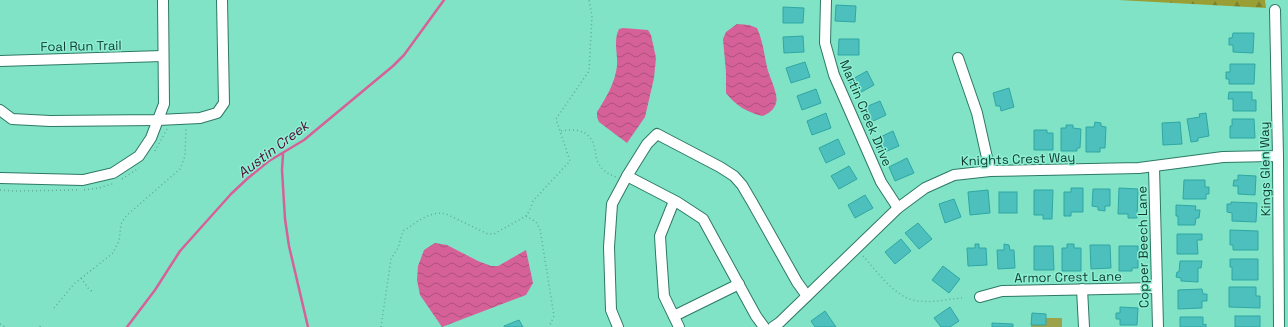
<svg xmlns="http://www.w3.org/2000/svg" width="1288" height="327" viewBox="0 0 1288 327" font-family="'Space Grotesk',sans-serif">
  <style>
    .green { fill: #9da34a }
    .forest { fill: url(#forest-firs) }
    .water { fill: url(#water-waves) }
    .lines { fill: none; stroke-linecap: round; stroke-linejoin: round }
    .stream { stroke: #d66199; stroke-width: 2.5 }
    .building { fill: #4dbfbc; stroke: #2fa7a4 }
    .minor-casing { stroke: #2d7965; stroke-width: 12 }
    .path { stroke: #5dad96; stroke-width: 1.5; stroke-dasharray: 1 3; stroke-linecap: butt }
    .minor { stroke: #fff; stroke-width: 10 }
    .labels { text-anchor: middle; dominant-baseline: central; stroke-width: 3; stroke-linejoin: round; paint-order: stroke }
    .street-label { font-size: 13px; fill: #113b30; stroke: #8ef0d2 }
    .water-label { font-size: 14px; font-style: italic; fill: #550934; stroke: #8ef0d2 }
  </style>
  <defs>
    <pattern id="forest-firs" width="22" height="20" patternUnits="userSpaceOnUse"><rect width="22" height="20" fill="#999f35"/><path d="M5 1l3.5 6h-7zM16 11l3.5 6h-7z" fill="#7b832d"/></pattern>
    <pattern id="water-waves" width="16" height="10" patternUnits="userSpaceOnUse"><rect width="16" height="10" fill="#d66199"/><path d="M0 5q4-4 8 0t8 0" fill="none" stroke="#ac517d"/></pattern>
  </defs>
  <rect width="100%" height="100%" fill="#81e3c6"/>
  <!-- green -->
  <polygon class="green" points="1046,318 1062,318 1062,327 1031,327 1031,325 1046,325"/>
  <!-- forest -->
  <polygon class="forest" points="1118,0 1265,0 1266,8"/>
  <!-- water -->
  <g class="water">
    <path d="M737,24L749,25L757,28C763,41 764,54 767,67C769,77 779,94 776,103C774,110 769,113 763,116C748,113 735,105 726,93V72L723,39L726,32Z"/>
    <path d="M623,28L648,30L651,35L656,58L654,78L645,117L627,143L599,122L597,117V112C606,98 615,83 617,66C618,54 613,40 619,29Z"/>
    <polygon points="435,243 447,245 478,261 491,266 498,266 526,250 533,283 526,295 442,327 420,295 417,280 418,266 424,250"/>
  </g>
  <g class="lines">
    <!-- stream -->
    <g class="stream">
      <polyline points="283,154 282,170 285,219 289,246 308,327"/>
      <polyline points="127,327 155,290 180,251 231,194 248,178 269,161 304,140 393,66 404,55 444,0"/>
    </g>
  </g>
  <!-- building -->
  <g class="building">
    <polygon points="836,5 856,6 855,22 835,21"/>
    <polygon points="783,7 804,8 803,23 783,23"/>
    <polygon points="1233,33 1254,33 1253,53 1233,52 1233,45 1229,45 1229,38 1232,38"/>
    <polygon points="803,36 804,52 784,53 783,37"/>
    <polygon points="839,39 859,39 859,55 838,55"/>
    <polygon points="805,62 810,77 791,83 786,68"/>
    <polygon points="1230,64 1255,64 1254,84 1229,84 1229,79 1226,79 1226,72 1230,72"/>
    <polygon points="867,71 874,85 856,95 849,81"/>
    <polygon points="1009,88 1014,107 1001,111 1000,106 996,106 993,93"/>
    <polygon points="816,89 821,103 802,110 797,96"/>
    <polygon points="1229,92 1252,92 1252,100 1256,100 1256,111 1233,111 1233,99 1228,99"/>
    <polygon points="880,101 886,115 867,124 861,109"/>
    <polygon points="826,113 831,128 812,135 807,121"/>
    <polygon points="1206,113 1209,136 1198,138 1198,141 1191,142 1187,119 1200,117 1199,114"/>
    <polygon points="1232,119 1254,119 1255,138 1230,138 1230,126 1232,126"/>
    <polygon points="1095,122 1101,123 1101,126 1106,127 1105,148 1100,148 1100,152 1086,152 1086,127 1094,127"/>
    <polygon points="1180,122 1182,144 1163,145 1162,123"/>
    <polygon points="1066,125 1073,125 1073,128 1081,129 1080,148 1077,148 1077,151 1061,151 1061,128 1066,128"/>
    <polygon points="1034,130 1047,130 1047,133 1053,133 1053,150 1034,150"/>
    <polygon points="893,131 899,146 880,154 874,140"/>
    <polygon points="838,139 845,154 826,163 819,148"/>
    <polygon points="907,158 914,173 895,181 889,167"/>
    <polygon points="849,166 857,179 839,189 831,176"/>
    <polygon points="1238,175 1256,176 1255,195 1238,194 1238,186 1233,186 1234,180 1238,180"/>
    <polygon points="1184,180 1205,180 1205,187 1209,187 1209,194 1206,194 1206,199 1183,199"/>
    <polygon points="1071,188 1083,188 1083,212 1071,212 1071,216 1064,216 1064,192 1071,192"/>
    <polygon points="1119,188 1138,189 1137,218 1128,218 1128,214 1118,214"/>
    <polygon points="1093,189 1110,189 1110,206 1105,206 1105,211 1098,210 1098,207 1092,206"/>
    <polygon points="988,190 990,213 970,215 968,192"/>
    <polygon points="1034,190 1053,190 1052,219 1043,219 1043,215 1034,215"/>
    <rect x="999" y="192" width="18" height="21"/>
    <polygon points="865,195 873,208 855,218 848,205"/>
    <polygon points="954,199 961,217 945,223 939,204"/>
    <polygon points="1231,202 1257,203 1256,222 1232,221 1232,213 1227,212 1227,204 1231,204"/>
    <polygon points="1176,205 1196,206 1195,210 1200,210 1199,218 1196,218 1195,225 1178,225 1178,216 1176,216"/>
    <polygon points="918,223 932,239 919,249 905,233"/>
    <polygon points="1230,230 1258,231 1258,250 1233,250 1233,245 1230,245"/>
    <polygon points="1177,234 1202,234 1202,240 1197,240 1198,254 1177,254"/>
    <polygon points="901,239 911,251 895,264 885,252"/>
    <polygon points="975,244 979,244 979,248 986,248 987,265 968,266 967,248 975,248"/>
    <polygon points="1004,244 1009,245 1010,250 1014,250 1015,268 998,269 997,250 1004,250"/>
    <polygon points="1067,244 1074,244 1074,248 1081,248 1081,271 1062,271 1062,248 1067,248"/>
    <polygon points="1090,245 1110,245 1111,268 1091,269"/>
    <polygon points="1034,246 1053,246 1054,270 1034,270"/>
    <polygon points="1119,246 1138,246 1138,268 1132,268 1132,271 1119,271"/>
    <polygon points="1230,259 1258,259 1258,280 1232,280 1232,267 1230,267"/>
    <polygon points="1180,261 1202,261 1201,268 1198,268 1198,282 1181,281 1181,278 1176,277 1177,272 1179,272"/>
    <polygon points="943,266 960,279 949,293 932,280"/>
    <polygon points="1229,287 1256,287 1256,296 1260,296 1260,308 1229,307"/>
    <polygon points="1202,289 1203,294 1207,294 1207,301 1202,301 1202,308 1178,309 1178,290"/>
    <polygon points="950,307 959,321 950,327 941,327 934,318"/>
    <polygon points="1120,307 1138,308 1137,325 1120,325 1120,319 1116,319 1116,313 1120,313"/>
    <polygon points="825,311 836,327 815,327 811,321"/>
    <polygon points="1032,313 1046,314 1046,325 1031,325"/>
    <rect x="1235" y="316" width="25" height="11"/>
    <polygon points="1180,317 1203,317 1203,325 1206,324 1206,327 1180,327"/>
    <polygon points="519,320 523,327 504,327 504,326"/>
    <polygon points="992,323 1013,324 1013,327 992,327"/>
  </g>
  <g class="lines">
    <defs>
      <g id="minor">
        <polyline points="826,0 825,43 834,75 881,182 898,208"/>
        <polyline points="1275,10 1278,156 1279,327"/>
        <polyline points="958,58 977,113 990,171"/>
        <polyline points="0,61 163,56"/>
        <polyline points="0,110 12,119 50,121 158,120 200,118 217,113 224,103 222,0"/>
        <polyline points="1154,167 1158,327"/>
        <polyline points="627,176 677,202 703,219 756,316 764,327"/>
        <polyline points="0,178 83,180 113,173 139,156 151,138 164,104 163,0"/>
        <polyline points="674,201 660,236 661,253 664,296 679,327"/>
        <polyline points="1082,289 1084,327"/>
        <polyline points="980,297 1002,291 1157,288"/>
        <polyline points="674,316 739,284"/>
        <polyline points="618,327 611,310 609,247 612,204 627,176 647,144 657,134 720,167 734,176 742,185 752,202 797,282 807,296"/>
        <polyline points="773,327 779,323 898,208 925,188 954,175 990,171 1139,168 1223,157 1278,156"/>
      </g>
    </defs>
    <!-- minor casing -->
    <use href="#minor" class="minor-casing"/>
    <!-- path -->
    <g class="path">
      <path d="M561,131C574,128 590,130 594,146C596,152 595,158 599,164C603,171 608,174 616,177"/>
      <polyline points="155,151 167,129"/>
      <polyline points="122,179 139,168"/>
      <polyline points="0,190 13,191 79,190"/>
      <polyline points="84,190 99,188 115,183"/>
      <polyline points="526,216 536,222 540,229 554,316 549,327"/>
      <path d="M863,256C877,271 896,300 919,301C933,303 948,299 962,298"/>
      <polyline points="81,278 88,288 94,293"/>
      <polyline points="54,308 74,284 113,253 119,241 121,224 126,216 180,169 185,156 186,128"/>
      <polyline points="0,324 5,327"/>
      <polyline points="40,327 41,325"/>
      <path d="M381,327L391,259L398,248L403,231C416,223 430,210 446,214L488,234H494L526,216L530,210L533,201L570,161L556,119L589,71L592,16L589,0"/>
    </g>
    <!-- minor -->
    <use href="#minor" class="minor"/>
  </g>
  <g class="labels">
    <!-- street labels -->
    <g class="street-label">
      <text transform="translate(81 46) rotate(-1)">Foal Run Trail</text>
      <text transform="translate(866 113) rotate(67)">Martin Creek Drive</text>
      <text transform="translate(1018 159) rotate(-2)">Knights Crest Way</text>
      <text transform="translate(1265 169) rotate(-91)">Kings Glen Way</text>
      <text transform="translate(1143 247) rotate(-91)">Copper Beech Lane</text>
      <text transform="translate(1068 277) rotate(-1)">Armor Crest Lane</text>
    </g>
    <!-- water labels -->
    <g class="water-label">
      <text transform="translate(273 149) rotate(-37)">Austin Creek</text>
    </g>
  </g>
</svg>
